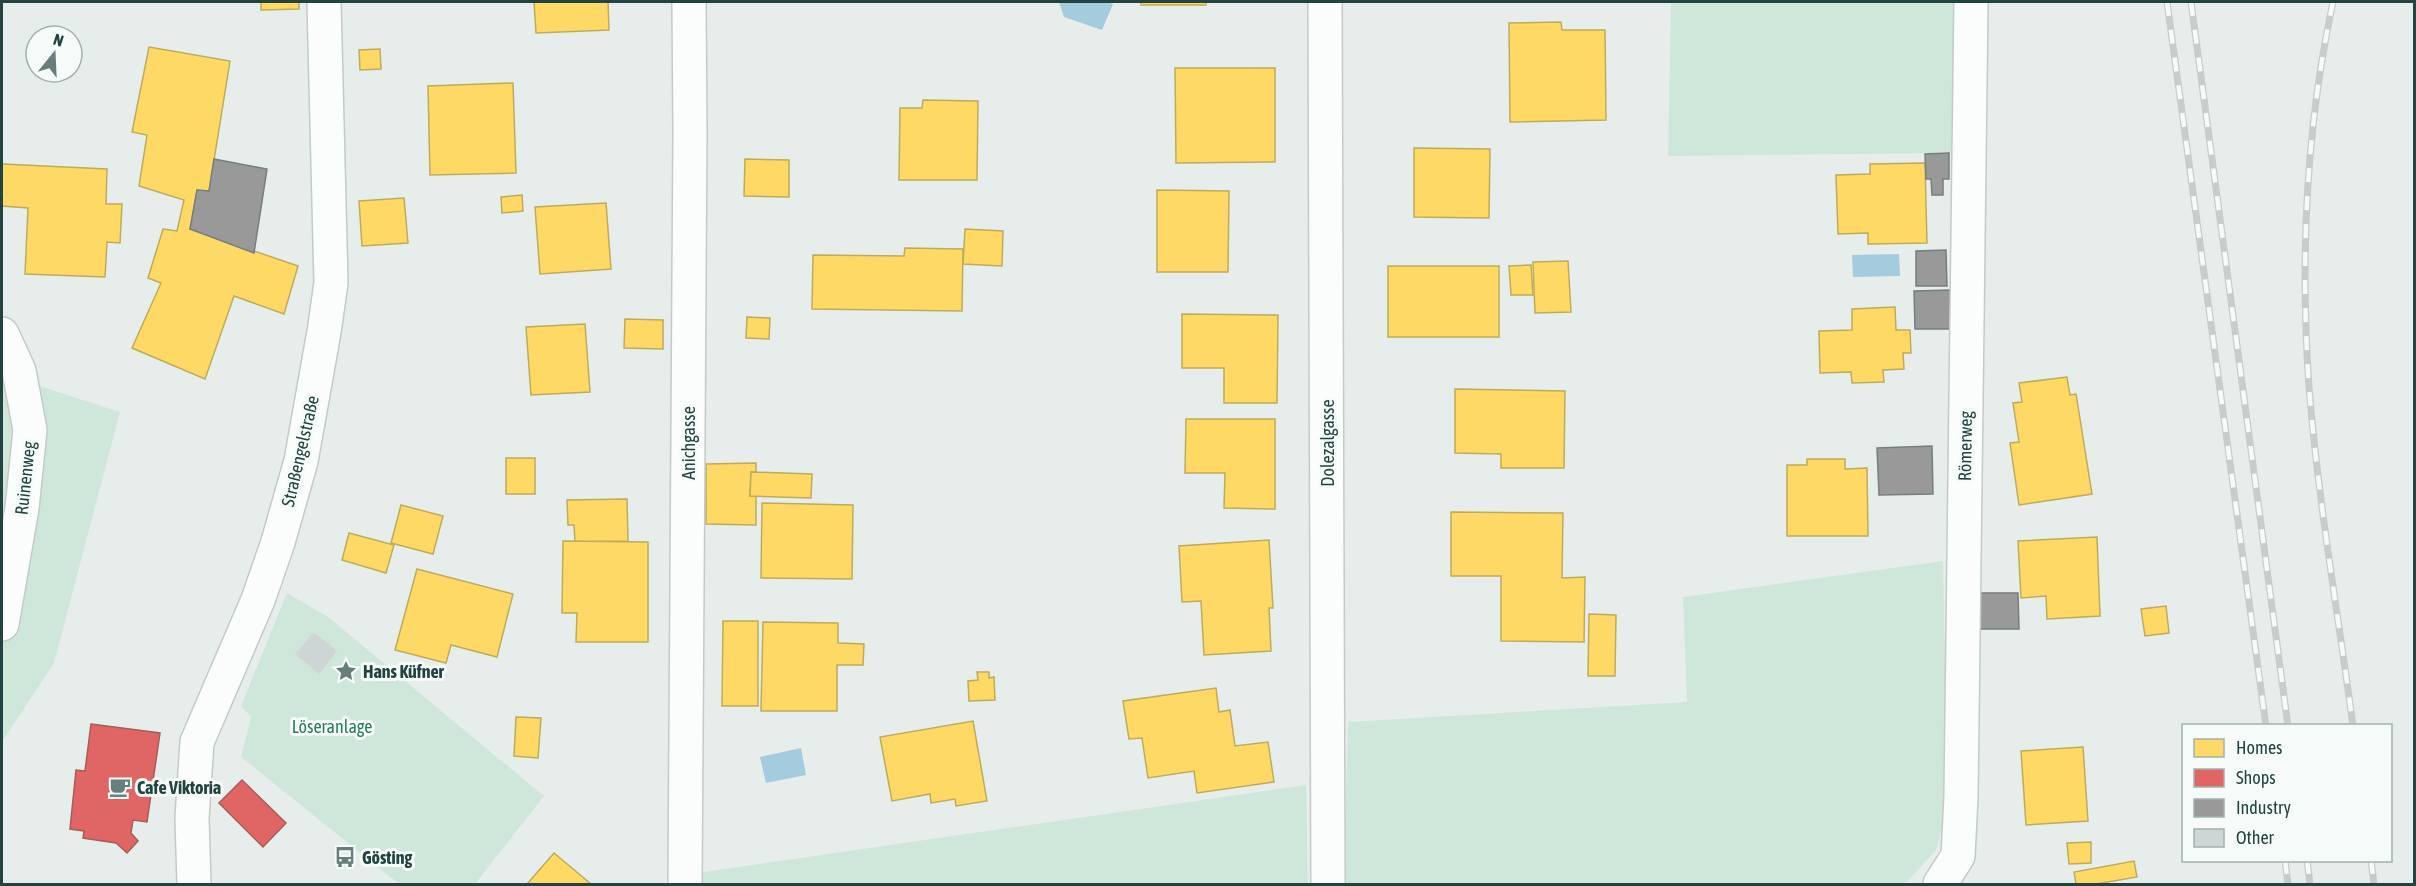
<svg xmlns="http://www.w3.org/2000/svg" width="2416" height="886" viewBox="0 0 2416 886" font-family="'Asap Condensed',sans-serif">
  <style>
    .green { fill: #cfe7db }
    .water { fill: #a5cbde }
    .homes { fill: #ffd966; stroke: #bdac5b; stroke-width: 1.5 }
    .shops { fill: #e06666; stroke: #a75c5b; stroke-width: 1.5 }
    .industry { fill: #999; stroke: #757f7e; stroke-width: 1.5 }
    .building { fill: #cfd5d4; stroke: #cfd6d4; stroke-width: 1.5 }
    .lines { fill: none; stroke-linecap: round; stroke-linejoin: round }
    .street-casing { stroke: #c4cac8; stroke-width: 36 }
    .street { stroke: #fbfcfc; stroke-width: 33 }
    .rail-casing { stroke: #c8cdcc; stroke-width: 7 }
    .rail { stroke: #f6fbf9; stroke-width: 4.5; stroke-dasharray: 14; stroke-linecap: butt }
    .labels { text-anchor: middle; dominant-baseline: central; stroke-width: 6; stroke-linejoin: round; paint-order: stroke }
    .street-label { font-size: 18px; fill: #224340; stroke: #f6fbf9 }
    .poi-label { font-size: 18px; font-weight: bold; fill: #224340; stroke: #f6fbf9; text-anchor: start }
    .park-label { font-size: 18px; fill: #287e5a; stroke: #f6fbf9 }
  </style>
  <rect width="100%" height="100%" fill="#e7edeb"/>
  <!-- green -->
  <g class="green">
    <polygon points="1671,2 1957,2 1955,153 1668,156"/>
    <polygon points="2,374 120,412 54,663 2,742"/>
    <polygon points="1943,561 1948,807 1936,850 1907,882 1887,884 1344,884 1348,722 1687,702 1683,597"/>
    <polygon points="287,593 328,617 544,796 475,884 399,884 241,757 251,717 241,706"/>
    <polygon points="1306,785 1308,884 697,884 697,873"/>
  </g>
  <!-- water -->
  <g class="water">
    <polygon points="1059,2 1107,2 1113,4 1102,30 1064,17"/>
    <polygon points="1899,254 1900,276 1853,277 1852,255"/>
    <polygon points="801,748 806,775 766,783 760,757"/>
  </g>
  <!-- homes -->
  <g class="homes">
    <polygon points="261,2 299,2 299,9 261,10"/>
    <polygon points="534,2 608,2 609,30 536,33"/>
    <rect x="1141" y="2" width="65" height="3"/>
    <polygon points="1561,22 1562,30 1605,30 1606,120 1510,122 1509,23"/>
    <polygon points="149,47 230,61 209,191 197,190 190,229 298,266 284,314 234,296 205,379 132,348 161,283 148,278 163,229 177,231 184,200 139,186 147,135 132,132"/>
    <polygon points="380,49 381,69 360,70 359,50"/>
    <polygon points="1175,68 1275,68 1275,162 1176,163"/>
    <polygon points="513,83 516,173 430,175 428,86"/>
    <polygon points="923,100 978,101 977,180 899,180 900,108 922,108"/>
    <polygon points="1414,148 1490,149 1489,218 1414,217"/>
    <polygon points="745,159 789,160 789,197 744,196"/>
    <polygon points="1925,163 1927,243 1868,244 1868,233 1838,234 1836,175 1870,174 1870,164"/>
    <polygon points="2,164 107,169 106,204 122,204 120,243 107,242 105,277 25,274 28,208 2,206"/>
    <polygon points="1157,190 1229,191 1228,272 1157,272"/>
    <polygon points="522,195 523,211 502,213 501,197"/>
    <polygon points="404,198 408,243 362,246 359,201"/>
    <polygon points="606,203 611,269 540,274 535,207"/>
    <polygon points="965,229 1003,231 1002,266 963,264"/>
    <polygon points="905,248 963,249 962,311 812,309 813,255 904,256"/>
    <polygon points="1568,261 1571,312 1535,313 1533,262"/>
    <polygon points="1531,265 1533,295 1511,295 1509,266"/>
    <rect x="1388" y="266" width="111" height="71"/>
    <polygon points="1895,307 1896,330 1910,330 1911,353 1903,353 1904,369 1883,370 1884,382 1852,383 1851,372 1820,373 1819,331 1852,330 1852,309"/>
    <polygon points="1182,314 1278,315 1277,403 1224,403 1224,368 1182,368"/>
    <polygon points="747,317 770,318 769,339 746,338"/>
    <polygon points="625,319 663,320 663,349 624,348"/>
    <polygon points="585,324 590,392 531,395 526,327"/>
    <polygon points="2067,377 2070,395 2076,394 2092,494 2019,505 2010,443 2019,442 2013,403 2022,402 2019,383"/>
    <polygon points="1455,389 1565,391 1564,468 1501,468 1501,454 1455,453"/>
    <polygon points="1186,419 1275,419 1275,509 1224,508 1225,473 1185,473"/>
    <rect x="506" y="458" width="29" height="36"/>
    <polygon points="1807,459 1845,459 1845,469 1867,468 1868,536 1787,536 1787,465 1807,465"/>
    <polygon points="756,463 756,472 751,472 750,496 756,496 756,525 706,524 706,464"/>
    <polygon points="751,472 812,474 811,498 750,496"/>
    <polygon points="627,499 628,541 575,542 574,525 568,525 567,500"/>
    <polygon points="762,503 853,505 852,579 761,578"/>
    <polygon points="401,505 443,516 433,554 391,543"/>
    <polygon points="1451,512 1563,513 1562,578 1585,577 1584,642 1501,641 1501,576 1451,576"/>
    <polygon points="349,533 394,545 386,573 342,560"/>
    <polygon points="2097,537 2100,616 2047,619 2046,596 2021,598 2018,541"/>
    <polygon points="1269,540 1273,608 1269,608 1271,651 1204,655 1201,601 1182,602 1179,546"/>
    <polygon points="563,541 648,542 648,642 576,642 577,613 562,613"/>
    <polygon points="417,569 513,594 497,657 451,645 446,663 395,650"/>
    <polygon points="2166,606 2169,633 2145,636 2141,609"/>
    <polygon points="1589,614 1616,615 1615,676 1588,676"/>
    <polygon points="723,621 758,621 758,706 722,706"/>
    <polygon points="763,622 838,623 838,643 864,644 863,665 837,665 837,711 761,711"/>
    <polygon points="977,672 989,672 989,678 994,677 995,700 969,701 968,681 978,680"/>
    <polygon points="1216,688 1219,712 1230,710 1235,746 1268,742 1274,782 1197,793 1194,771 1148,778 1142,738 1129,739 1123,701"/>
    <polygon points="516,717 541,718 538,758 514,756"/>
    <polygon points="973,721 987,801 956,806 955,799 931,803 930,794 892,801 880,737"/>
    <polygon points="2083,747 2088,821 2026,825 2021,751"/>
    <polygon points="2091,842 2091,863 2069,864 2067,843"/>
    <polygon points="554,853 591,884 527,884"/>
    <polygon points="2134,861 2137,877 2096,884 2076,884 2074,872"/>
  </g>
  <!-- shops -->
  <g class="shops">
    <polygon points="91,724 160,733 147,822 133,820 131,833 138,841 127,853 116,843 83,838 84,831 70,829 76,770 85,771"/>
    <polygon points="242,780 286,823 263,847 219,803"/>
  </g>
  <!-- industry -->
  <g class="industry">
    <polygon points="1949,153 1949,179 1943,179 1943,195 1932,195 1931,179 1926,179 1925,154"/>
    <polygon points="214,159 267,169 254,253 190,229 197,190 209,191"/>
    <polygon points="1946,250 1947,286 1916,286 1916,251"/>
    <polygon points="1950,290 1950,329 1915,329 1914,291"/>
    <polygon points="1932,446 1933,494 1879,495 1877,448"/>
    <polygon points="1980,593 2018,593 2019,629 1980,629"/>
  </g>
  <!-- building -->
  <polygon class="building" points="314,633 336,651 319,673 296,654"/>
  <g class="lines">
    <defs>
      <g id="street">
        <polyline points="1325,2 1328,884"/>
        <polyline points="2,334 19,371 30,430 22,508 2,624"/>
        <polyline points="194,884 192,818 197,742 258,600 278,542 301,461 324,332 331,283 324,2"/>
        <polyline points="685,884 690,132 689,2"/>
        <polyline points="1940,884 1958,856 1961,797 1971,2"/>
      </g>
    </defs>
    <!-- street casing -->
    <use href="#street" class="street-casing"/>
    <!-- street -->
    <use href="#street" class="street"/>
    <defs>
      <g id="rail">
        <polyline points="2167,2 2266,726"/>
        <polyline points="2191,2 2288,726"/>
        <path d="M2333,2C2306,127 2300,258 2309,387C2318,500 2338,613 2353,726"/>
        <polyline points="2285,860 2288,884"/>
        <polyline points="2307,860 2310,884"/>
        <polyline points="2371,860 2374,884"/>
      </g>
    </defs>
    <!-- rail casing -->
    <use href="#rail" class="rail-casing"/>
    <!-- rail -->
    <use href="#rail" class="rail"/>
  </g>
  <!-- icons -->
  <defs>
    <symbol id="sight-bare" viewBox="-9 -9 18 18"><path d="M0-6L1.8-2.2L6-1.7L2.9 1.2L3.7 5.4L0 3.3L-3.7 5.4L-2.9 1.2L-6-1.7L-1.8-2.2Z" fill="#677e7c" stroke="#f6fbf9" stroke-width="2.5" paint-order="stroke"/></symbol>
    <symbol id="cafe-bare" viewBox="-9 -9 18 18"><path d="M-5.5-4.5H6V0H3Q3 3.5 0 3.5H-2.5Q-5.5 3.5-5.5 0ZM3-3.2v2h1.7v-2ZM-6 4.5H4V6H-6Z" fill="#677e7c" stroke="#f6fbf9" stroke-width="2.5" paint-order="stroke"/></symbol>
    <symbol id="bus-bare" viewBox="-9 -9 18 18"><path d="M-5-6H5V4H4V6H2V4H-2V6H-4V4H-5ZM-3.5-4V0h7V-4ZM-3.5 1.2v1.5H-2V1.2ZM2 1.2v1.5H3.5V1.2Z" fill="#677e7c" stroke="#f6fbf9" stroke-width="2.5" paint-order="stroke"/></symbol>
  </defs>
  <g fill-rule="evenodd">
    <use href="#sight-bare" x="331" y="656" width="30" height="30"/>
    <use href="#cafe-bare" x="105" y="772" width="30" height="30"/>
    <use href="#bus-bare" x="330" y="842" width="30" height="30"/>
  </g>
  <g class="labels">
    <!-- street labels -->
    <g class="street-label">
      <text transform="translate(688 443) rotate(-90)">Anichgasse</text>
      <text transform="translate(1327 443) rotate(-90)">Dolezalgasse</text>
      <text transform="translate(1965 446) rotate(-89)">Römerweg</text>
      <text transform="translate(300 451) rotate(-77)">Straßengelstraße</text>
      <text transform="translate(25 478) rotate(-84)">Ruinenweg</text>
    </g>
    <!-- poi labels -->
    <g class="poi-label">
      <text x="363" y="671">Hans Küfner</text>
      <text x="137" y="787">Cafe Viktoria</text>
      <text x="362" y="857">Gösting</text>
    </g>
    <!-- park labels -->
    <g class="park-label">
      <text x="332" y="726">Löseranlage</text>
    </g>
  </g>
  <!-- border -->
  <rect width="2416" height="886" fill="none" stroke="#224340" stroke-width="6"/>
  <!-- legend -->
  <rect x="2182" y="724" width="210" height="138" fill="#f6fbf9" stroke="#a1b1af" stroke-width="1.5"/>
  <rect x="2194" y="739" width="30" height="18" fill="#ffd966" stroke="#a1b1af" stroke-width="1.5"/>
  <text x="2236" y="754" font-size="18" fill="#224340">Homes</text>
  <rect x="2194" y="769" width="30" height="18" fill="#e06666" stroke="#a1b1af" stroke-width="1.5"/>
  <text x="2236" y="784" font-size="18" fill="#224340">Shops</text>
  <rect x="2194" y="799" width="30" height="18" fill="#999999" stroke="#a1b1af" stroke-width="1.5"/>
  <text x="2236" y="814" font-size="18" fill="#224340">Industry</text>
  <rect x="2194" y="829" width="30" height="18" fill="#cfd5d4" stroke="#a1b1af" stroke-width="1.5"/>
  <text x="2236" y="844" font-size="18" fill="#224340">Other</text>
  <!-- north arrow -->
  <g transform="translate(54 54) rotate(18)"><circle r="28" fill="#f6fbf9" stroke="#a1b1af" stroke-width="1.5"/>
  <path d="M0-4.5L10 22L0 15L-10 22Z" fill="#677e7c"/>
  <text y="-9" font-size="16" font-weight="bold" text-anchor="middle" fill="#224340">N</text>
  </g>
</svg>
